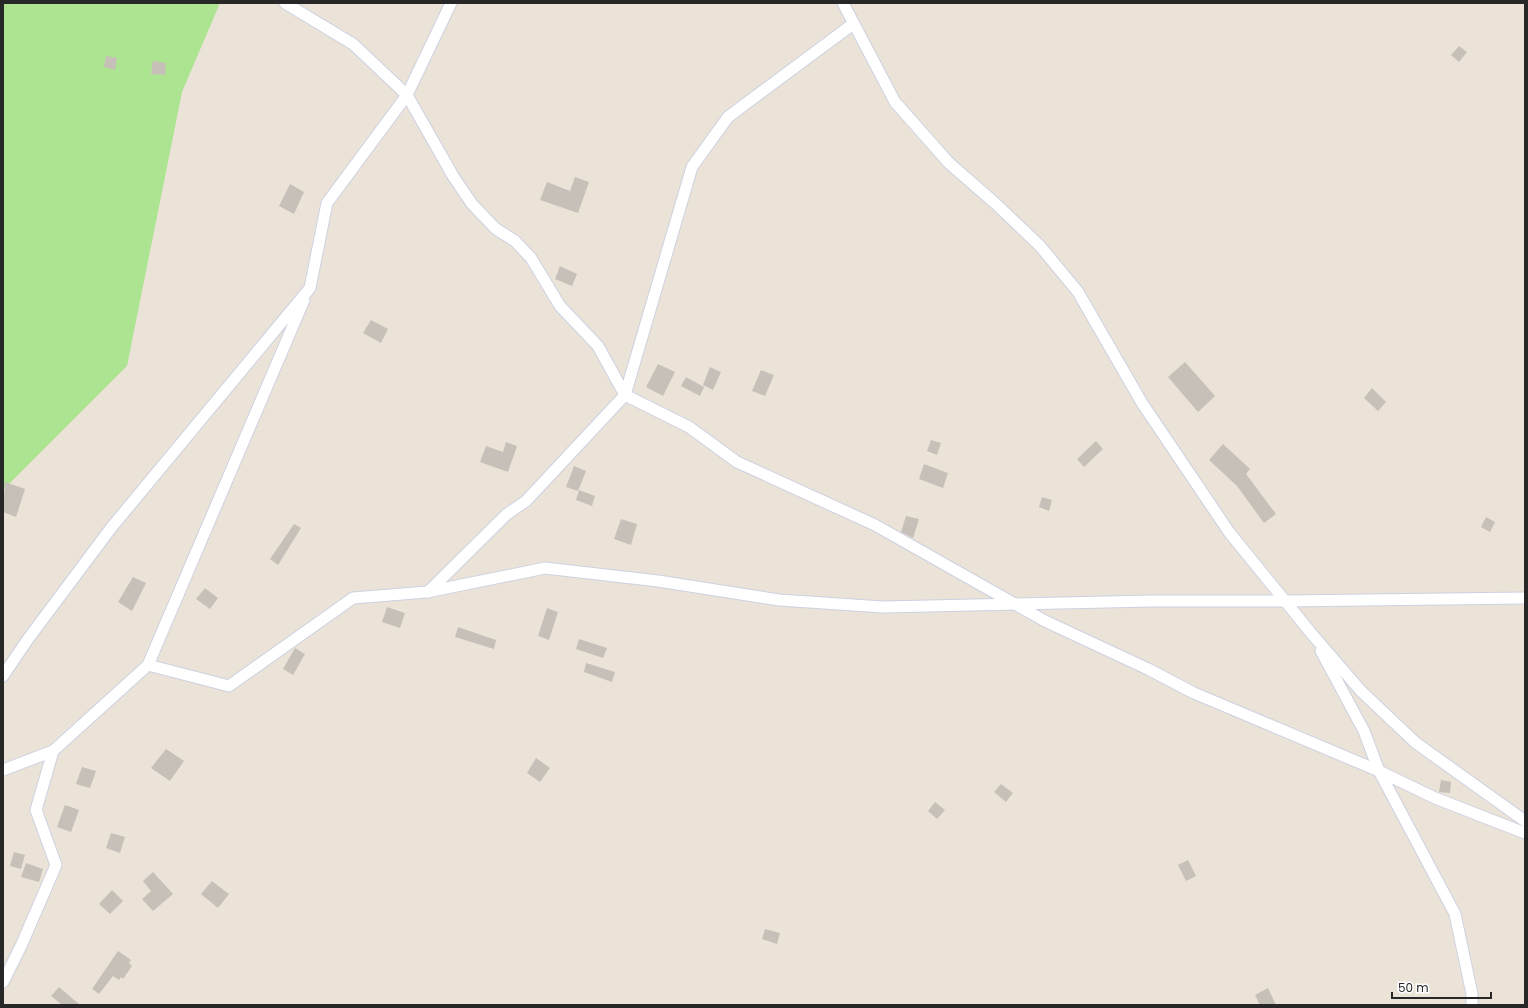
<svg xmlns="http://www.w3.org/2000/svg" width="1528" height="1008" viewBox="0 0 1528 1008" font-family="Poppins,sans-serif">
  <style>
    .green { fill: #ace491 }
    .building { fill: #c6c0b8 }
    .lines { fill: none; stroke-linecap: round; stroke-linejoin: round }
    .minor-casing { stroke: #cdd1e1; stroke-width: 13 }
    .minor { stroke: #fff; stroke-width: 11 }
  </style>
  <rect width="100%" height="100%" fill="#ebe3d8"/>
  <!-- green -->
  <polygon class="green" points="3,3 220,3 182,92 127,366 3,490"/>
  <!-- building -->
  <g class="building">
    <polygon points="1459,46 1467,52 1459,62 1451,55"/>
    <polygon points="106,56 117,58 115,70 104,67"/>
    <polygon points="153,61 166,63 165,75 151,74"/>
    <polygon points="575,177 589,182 578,213 540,200 547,182 570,191"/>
    <polygon points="290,184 304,192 294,214 279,206"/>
    <polygon points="560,266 577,274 572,286 555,279"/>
    <polygon points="371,320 388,329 381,343 363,333"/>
    <polygon points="1185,362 1215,396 1198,412 1168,377"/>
    <polygon points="658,364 675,372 663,396 646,387"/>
    <polygon points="710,367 721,372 713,390 703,385"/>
    <polygon points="761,370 774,375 765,396 752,391"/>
    <polygon points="686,377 704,387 700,396 681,386"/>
    <polygon points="1372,388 1386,402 1378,411 1364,398"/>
    <polygon points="931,440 941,443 937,455 927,451"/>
    <polygon points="1096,441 1103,449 1084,467 1077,459"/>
    <polygon points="506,442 517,446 508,472 480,462 486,446 503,452"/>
    <polygon points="1223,444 1250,469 1246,474 1276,514 1264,523 1237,486 1209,460"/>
    <polygon points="924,464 948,473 943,488 919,479"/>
    <polygon points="574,466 586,471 578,491 566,487"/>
    <polygon points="5,482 25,489 16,517 3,512"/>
    <polygon points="579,490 595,496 592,506 576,500"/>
    <polygon points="1042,497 1052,500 1049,511 1039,507"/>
    <polygon points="906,516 919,519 913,538 901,532"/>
    <polygon points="1486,517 1495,522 1490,532 1481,527"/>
    <polygon points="621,519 637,524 631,545 614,539"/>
    <polygon points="294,524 301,528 278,565 270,559"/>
    <polygon points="133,577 146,583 132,611 118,602"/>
    <polygon points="205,588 218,598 210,609 196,599"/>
    <polygon points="387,607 405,613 400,628 382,622"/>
    <polygon points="547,608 558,612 549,640 538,636"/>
    <polygon points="458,627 496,640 494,649 455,637"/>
    <polygon points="579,639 607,648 603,658 576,649"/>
    <polygon points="295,648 305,654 293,675 283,669"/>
    <polygon points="586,663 615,672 612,682 584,672"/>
    <polygon points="166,749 184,761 170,781 151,768"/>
    <polygon points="536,758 550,768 540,782 527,773"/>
    <polygon points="82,767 96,771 90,788 76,784"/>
    <polygon points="1441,780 1451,782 1450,793 1439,792"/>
    <polygon points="1001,784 1013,793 1006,802 994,792"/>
    <polygon points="935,802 945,810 937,819 928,811"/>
    <polygon points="65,805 79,810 71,832 57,827"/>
    <polygon points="111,833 125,837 120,853 106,848"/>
    <polygon points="14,852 25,855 21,869 10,866"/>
    <polygon points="1188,860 1196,876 1186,881 1178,865"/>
    <polygon points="26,863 43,869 39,882 21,877"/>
    <polygon points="153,872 173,894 153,911 142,899 151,891 143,881"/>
    <polygon points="212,881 229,894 218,908 201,894"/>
    <polygon points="112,890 123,901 110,914 99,904"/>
    <polygon points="765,929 780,933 777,944 762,939"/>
    <polygon points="118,951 131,960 129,963 132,966 123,979 121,977 119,980 113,976 99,994 92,989"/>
    <polygon points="59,987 80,1005 62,1005 51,996"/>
    <polygon points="1268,988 1276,1005 1260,1005 1255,995"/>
  </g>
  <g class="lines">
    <defs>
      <g id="minor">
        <polyline points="285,3 353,44 407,95 453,176 472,204 496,229 515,241 531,258 560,306 598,346 625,395 689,427 737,462 875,525 1045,621 1148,669 1194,693 1379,771 1435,798 1525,833"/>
        <polyline points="843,3 895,102 949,163 996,204 1040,246 1078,292 1142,403 1229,532 1311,633 1361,691 1416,743 1525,821"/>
        <polyline points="428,592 507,514 526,501 625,395 692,167 728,117 853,24"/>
        <polyline points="1321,651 1364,731 1379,771 1455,914 1472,994 1472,1005"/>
        <polyline points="148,665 229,686 353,598 427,592 545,568 658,581 779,600 883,607 1152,601 1285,601 1525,598"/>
        <polyline points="3,676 28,639 111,528 310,288 327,203 407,95 451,3"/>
        <polyline points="3,770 53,751"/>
        <polyline points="3,982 21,946 56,865 36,810 53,751 148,665 304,300"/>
      </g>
    </defs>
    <!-- minor casing -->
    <use href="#minor" class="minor-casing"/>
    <!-- minor -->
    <use href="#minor" class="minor"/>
  </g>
  <!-- border -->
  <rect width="1528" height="1008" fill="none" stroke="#272727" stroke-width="8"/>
  <!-- scale -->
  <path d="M1392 992v6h99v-6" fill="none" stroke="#272727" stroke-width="2"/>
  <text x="1398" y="992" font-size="12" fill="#272727" stroke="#ffffff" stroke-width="3" paint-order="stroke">50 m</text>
</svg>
